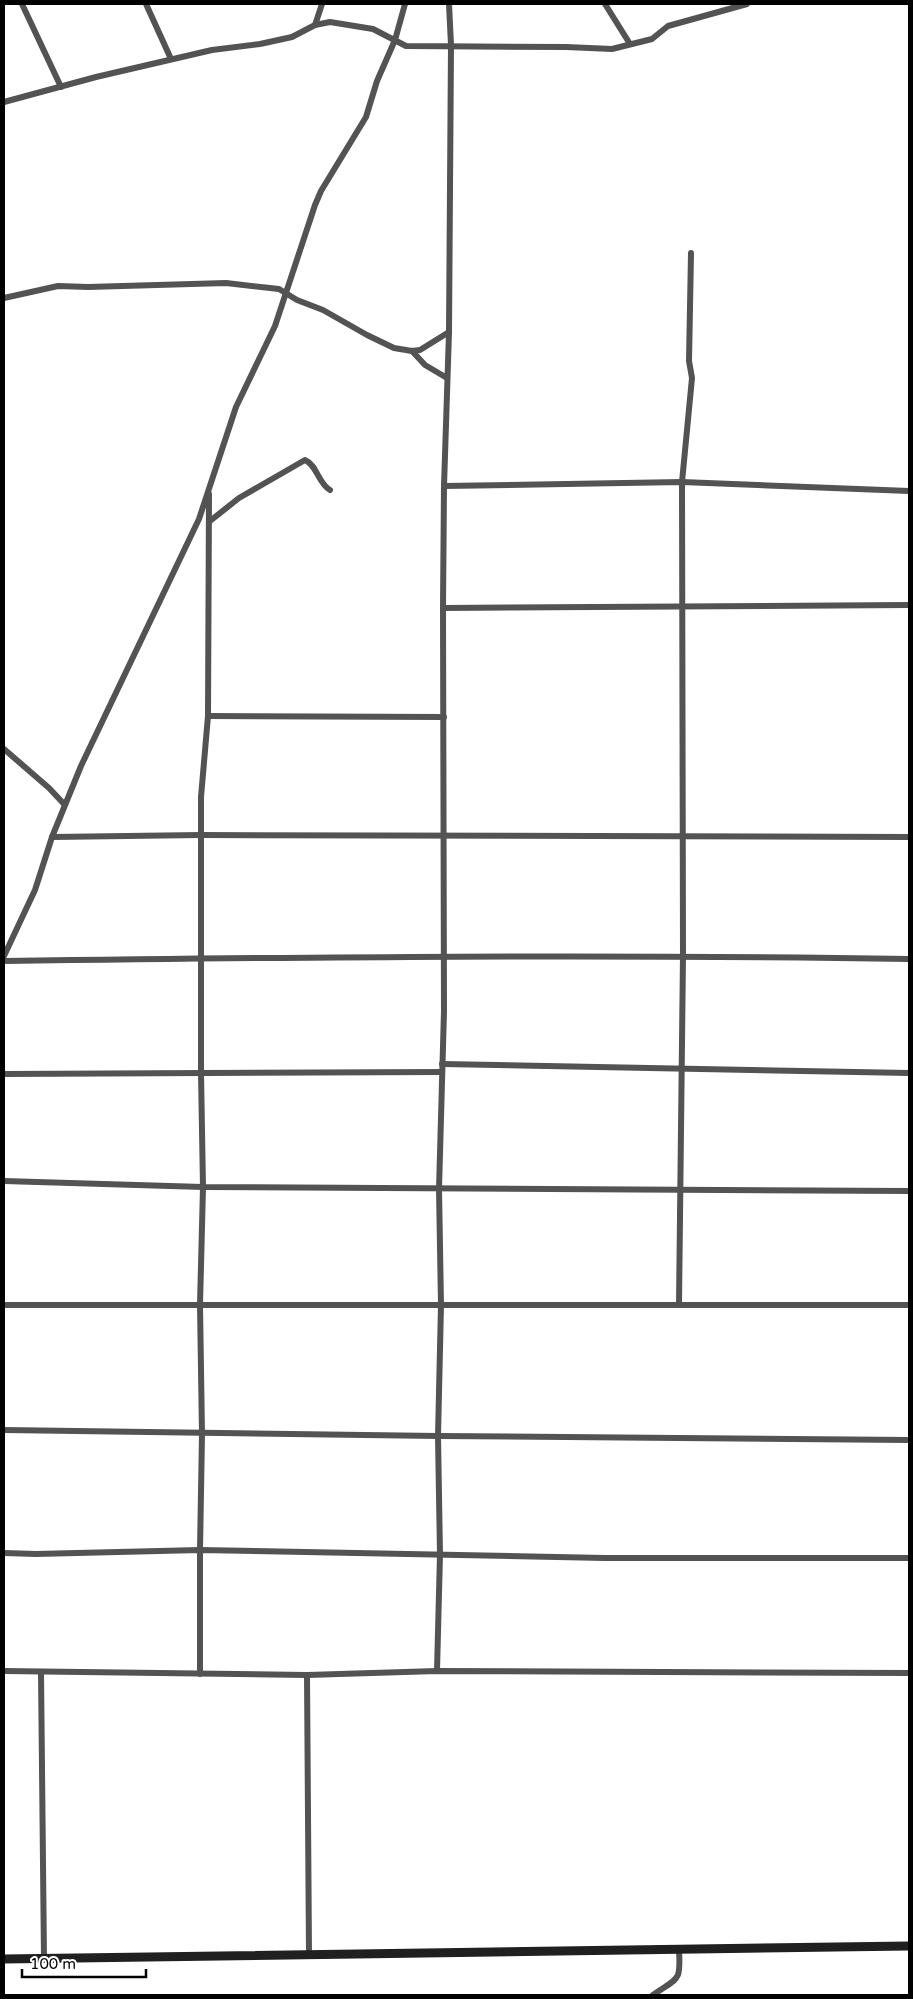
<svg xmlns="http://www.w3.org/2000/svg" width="913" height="1999" viewBox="0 0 913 1999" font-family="'Varela Round',sans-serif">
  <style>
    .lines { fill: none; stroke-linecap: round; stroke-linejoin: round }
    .street { stroke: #535353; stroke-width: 6 }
    .secondary { stroke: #202020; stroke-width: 9 }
  </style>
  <rect width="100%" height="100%" fill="#fff"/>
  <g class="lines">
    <!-- street -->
    <g class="street">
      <polyline points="22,4 61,87"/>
      <polyline points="146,4 171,59"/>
      <polyline points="605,4 630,44"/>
      <polyline points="315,25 322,4"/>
      <polyline points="4,102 96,77 212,50 260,44 292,37 315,25 330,22 373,29 406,46 566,47 612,49 652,39 668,26 747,4"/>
      <polyline points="4,298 58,286 88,287 226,283 279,289 297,300 323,310 367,335 394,348 412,351 420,350 449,332"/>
      <polyline points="412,351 425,365 447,378"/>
      <polyline points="444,486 682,482 909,491"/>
      <path d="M210,521L239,498L305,460C317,465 318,483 330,490"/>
      <polyline points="443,608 909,605"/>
      <polyline points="208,716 444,717"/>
      <polyline points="4,749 49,788 64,804"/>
      <polyline points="52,837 201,835 909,837"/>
      <polyline points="4,956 35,890 52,837 81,766 199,519 236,407 275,326 315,205 321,191 366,117 377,81 395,40 405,4"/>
      <path d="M4,961C306,957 607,954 909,959"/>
      <polyline points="442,1064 909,1073"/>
      <polyline points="4,1074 442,1072"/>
      <polyline points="4,1181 203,1187 909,1191"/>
      <polyline points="679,1304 683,955 682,482 692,378 689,361 691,253"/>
      <polyline points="4,1305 909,1305"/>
      <polyline points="4,1430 438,1436 909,1440"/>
      <polyline points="4,1553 36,1554 200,1550 605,1558 909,1558"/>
      <polyline points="4,1671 307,1675 437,1671 909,1673"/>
      <polyline points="437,1671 440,1554 438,1436 441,1305 439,1189 444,1011 443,608 444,486 449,332 451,45 449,4"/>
      <polyline points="41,1672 44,1959"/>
      <polyline points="200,1674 200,1550 202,1434 200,1305 203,1187 201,1073 201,797 208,716 209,494"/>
      <polyline points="307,1675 309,1954"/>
      <path d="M653,1995C678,1977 681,1983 679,1950"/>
    </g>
    <!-- secondary -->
    <polyline class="secondary" points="4,1959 909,1946"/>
  </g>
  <!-- border -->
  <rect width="913" height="1999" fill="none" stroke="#000000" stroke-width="10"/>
  <!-- scale -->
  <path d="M22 1969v8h124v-8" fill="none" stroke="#000000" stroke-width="2.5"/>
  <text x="30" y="1969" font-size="15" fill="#000000" stroke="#ffffff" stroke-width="4" paint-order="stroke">100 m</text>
</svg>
